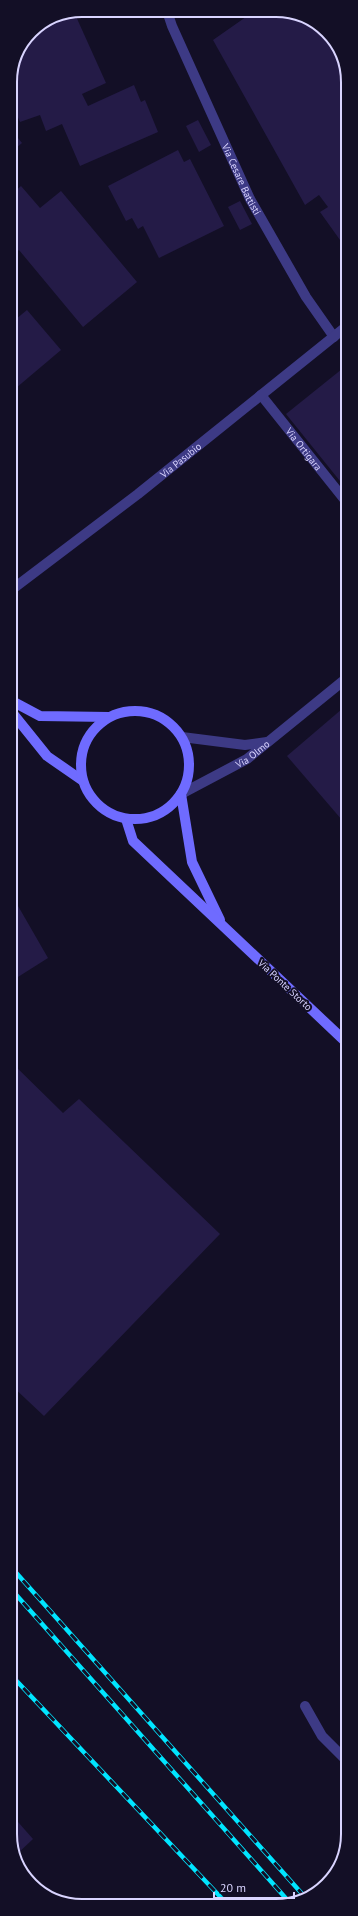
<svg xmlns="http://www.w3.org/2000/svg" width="358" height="1916" viewBox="0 0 358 1916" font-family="'PT Sans',sans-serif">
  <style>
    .building { fill: #241b47 }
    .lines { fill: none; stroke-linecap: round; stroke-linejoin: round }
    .lane { stroke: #3d3a85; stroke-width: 10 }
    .street { stroke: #3d3a85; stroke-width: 10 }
    .secondary { stroke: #6f6bff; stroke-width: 10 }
    .rail-casing { stroke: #00e5ff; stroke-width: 4.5 }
    .rail { stroke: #130f26; stroke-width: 3; stroke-dasharray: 9; stroke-linecap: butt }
    .labels { text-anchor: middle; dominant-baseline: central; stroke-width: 4; stroke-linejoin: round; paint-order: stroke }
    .street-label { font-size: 10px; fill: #d9d4ff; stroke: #130f26 }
    .rim { fill: none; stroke: #d9d4ff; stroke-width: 2 }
  </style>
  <rect width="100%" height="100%" fill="#130f26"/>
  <!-- building -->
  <g class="building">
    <polygon points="74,12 106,83 82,94 88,106 134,85 141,102 145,100 158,132 80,166 62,124 46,131 40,115 20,122 10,99 10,77 31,31 55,15"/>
    <polygon points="253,12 295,12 330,34 347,73 347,172 344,174 347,179 347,235 340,240 320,212 328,207 319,195 305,205 213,40"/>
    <polygon points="198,120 211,145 199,152 186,126"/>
    <polygon points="10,128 22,143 10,153"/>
    <polygon points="178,150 184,162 190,159 224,226 159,258 143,226 138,229 132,218 126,221 108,186"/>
    <polygon points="21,186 40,208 61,191 137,282 83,327 19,250 10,257 10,196"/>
    <polygon points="240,201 252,224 240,230 228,207"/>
    <polygon points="27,310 61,350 16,388 10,381 10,324"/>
    <polygon points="347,365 348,429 348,491 286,414"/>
    <polygon points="342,709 348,716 348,827 287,756"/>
    <polygon points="10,892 48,958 10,982"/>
    <polygon points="10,1061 63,1113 79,1099 220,1234 44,1416 10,1384"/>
    <polygon points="11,1814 33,1839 16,1855 11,1843"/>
    <polygon points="24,1873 37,1886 36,1887 28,1882"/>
  </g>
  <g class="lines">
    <!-- lane -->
    <polyline class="lane" points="305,1706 322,1736 348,1762"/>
    <!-- street -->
    <g class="street">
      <path id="s1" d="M167,11L172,26L250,199L306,297L334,337"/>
      <path id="s2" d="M261,395L348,504"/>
      <path id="s3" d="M10,591L138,494L347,326"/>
      <polyline points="182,737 245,745 267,742"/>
      <path id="s4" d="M181,794L247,759L348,677"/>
    </g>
    <!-- secondary -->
    <g class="secondary">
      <polyline points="10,700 40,716 109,717"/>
      <polyline points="10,710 47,756 83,781"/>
      <circle cx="135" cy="765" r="54"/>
      <polyline points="181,794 192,862 220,920"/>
      <polyline points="126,819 133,841 348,1044"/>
    </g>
    <defs>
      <g id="rail">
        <polyline points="11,1567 304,1896"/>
        <polyline points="11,1589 290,1903"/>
        <polyline points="11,1675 228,1905"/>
      </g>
    </defs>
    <!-- rail casing -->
    <use href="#rail" class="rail-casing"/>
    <!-- rail -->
    <use href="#rail" class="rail"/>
  </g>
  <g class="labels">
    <!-- street labels -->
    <g class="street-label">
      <text stroke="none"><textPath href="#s1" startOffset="184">Via Cesare Battisti</textPath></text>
      <text stroke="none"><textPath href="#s2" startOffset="69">Via Ortigara</textPath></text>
      <text stroke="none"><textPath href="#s3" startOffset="215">Via Pasubio</textPath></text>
      <text stroke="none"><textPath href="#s4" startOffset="82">Via Olmo</textPath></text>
      <text transform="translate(285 985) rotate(43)">Via Ponte Storto</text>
    </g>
  </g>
  <!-- crop -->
  <path d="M0 0H358V1916H0ZM82 17H276A65 65 0 0 1 341 82V1834A65 65 0 0 1 276 1899H82A65 65 0 0 1 17 1834V82A65 65 0 0 1 82 17Z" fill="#130f26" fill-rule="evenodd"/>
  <path class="rim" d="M82 17H276A65 65 0 0 1 341 82V1834A65 65 0 0 1 276 1899H82A65 65 0 0 1 17 1834V82A65 65 0 0 1 82 17Z"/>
  <!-- scale -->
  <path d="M214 1892v6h80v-6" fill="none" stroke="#d9d4ff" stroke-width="2"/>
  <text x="220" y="1892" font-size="12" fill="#d9d4ff" stroke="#130f26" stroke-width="3" paint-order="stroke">20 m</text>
</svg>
